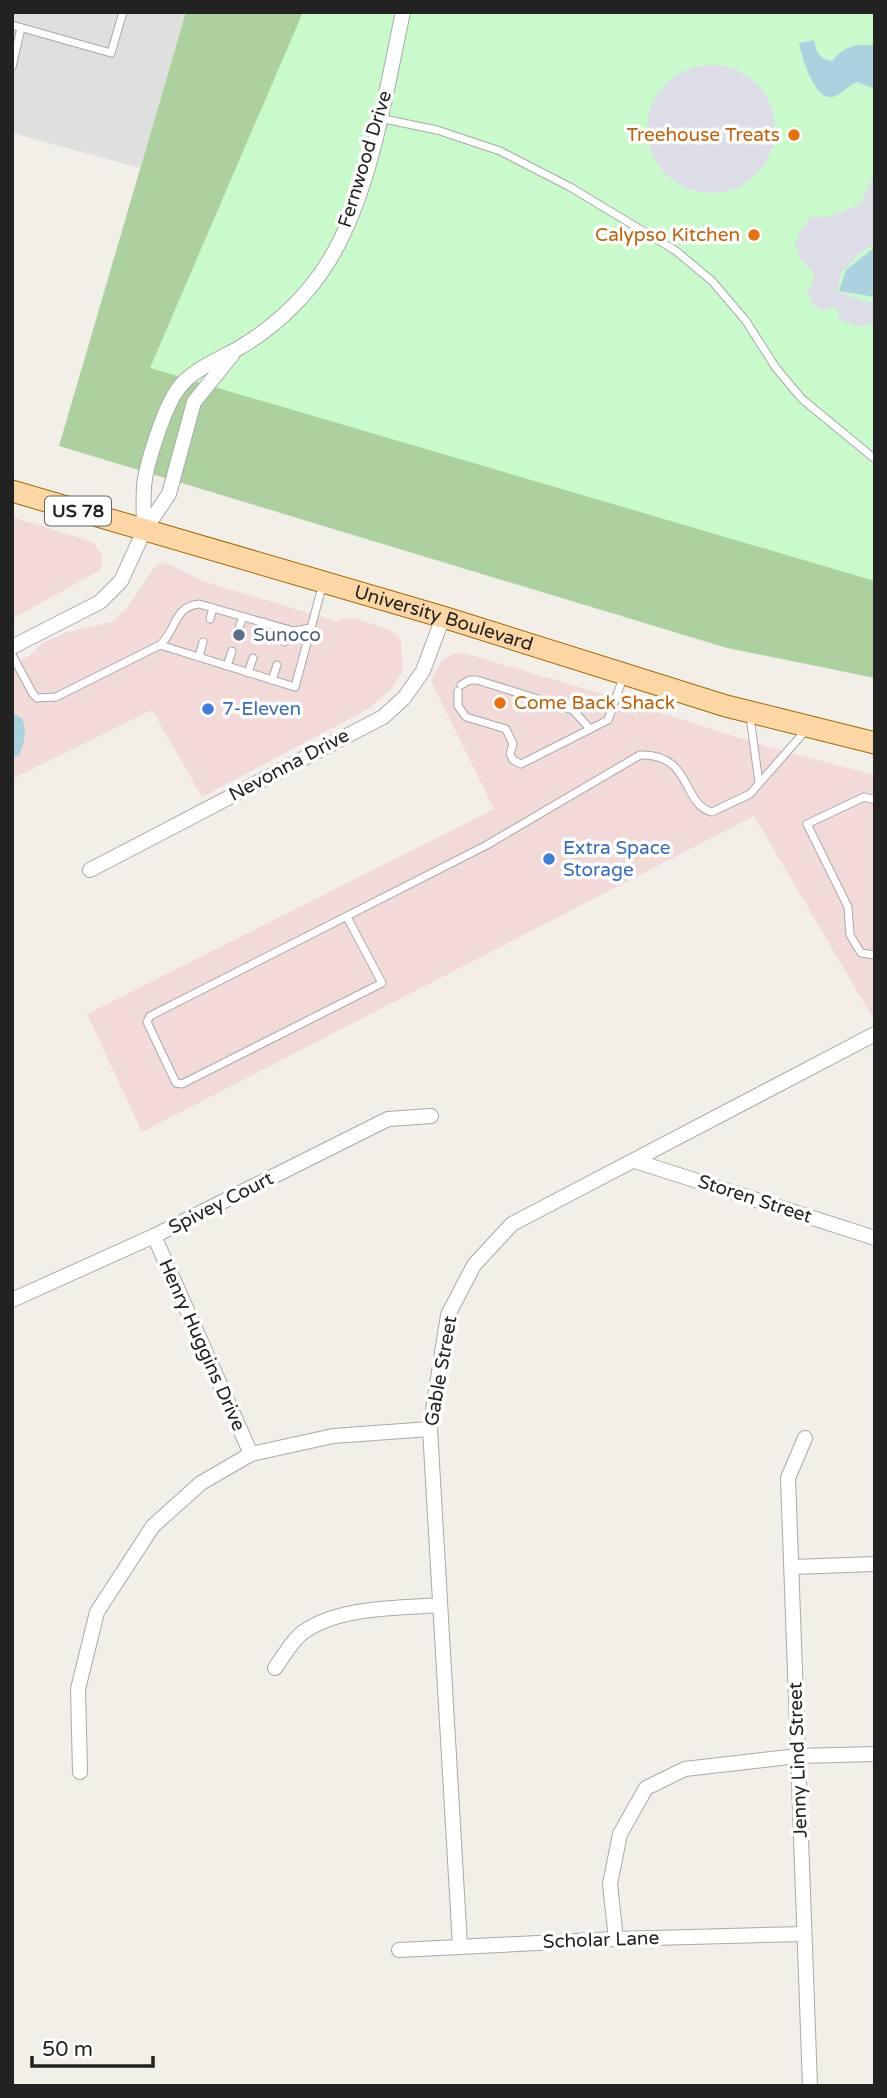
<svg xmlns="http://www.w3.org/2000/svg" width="887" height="2098" viewBox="0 0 887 2098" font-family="'Varela Round',sans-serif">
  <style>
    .residential { fill: #e0dfdf }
    .commercial { fill: #f2dad9 }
    .forest { fill: #add19e }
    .park { fill: #c8facc }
    .plaza { fill: #dddde8 }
    .water { fill: #aad3df }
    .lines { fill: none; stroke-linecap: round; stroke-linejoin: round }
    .service-casing { stroke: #a9a9a9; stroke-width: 9 }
    .minor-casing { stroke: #a9a9a9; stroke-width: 16 }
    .primary-casing { stroke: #a06b00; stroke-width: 23 }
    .service { stroke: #fff; stroke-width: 7 }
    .minor { stroke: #fff; stroke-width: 14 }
    .primary { stroke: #fcd6a4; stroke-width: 21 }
    .food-dot { fill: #e8710a; stroke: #fff; stroke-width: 2.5 }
    .service-dot { fill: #5c6f8a; stroke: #fff; stroke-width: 2.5 }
    .shop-dot { fill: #3f7fe0; stroke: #fff; stroke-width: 2.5 }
    .labels { text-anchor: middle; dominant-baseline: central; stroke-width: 7; stroke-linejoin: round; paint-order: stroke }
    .shield { fill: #fff; stroke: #646464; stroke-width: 2 }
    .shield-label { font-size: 18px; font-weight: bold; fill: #222 }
    .food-label { font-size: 19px; fill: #c56008; stroke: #fff; text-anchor: end }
    .street-label { font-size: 19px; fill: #222; stroke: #fff }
    .service-label { font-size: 19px; fill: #4e5e75; stroke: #fff; text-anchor: start }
    .shop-label { font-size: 19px; fill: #366cbe; stroke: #fff; text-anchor: start }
  </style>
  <rect width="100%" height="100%" fill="#f2efe9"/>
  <!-- residential -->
  <polygon class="residential" points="12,12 186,12 140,168 12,133"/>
  <!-- commercial -->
  <g class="commercial">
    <polygon points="12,517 93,542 101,554 102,563 100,570 12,619"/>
    <polygon points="166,563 205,582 336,621 345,618 356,619 388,629 398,636 401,642 403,669 393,687 370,708 202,797 152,710 12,779 12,664 33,654 40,644 68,632 112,622 127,608 153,569 159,564"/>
    <polygon points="456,653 464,653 599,693 768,747 875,775 875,1017 873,1018 754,816 142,1132 87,1014 494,809 431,681 442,660"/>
  </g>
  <!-- forest -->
  <polygon class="forest" points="186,12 456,12 875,515 875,678 727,648 59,446"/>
  <!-- park -->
  <polygon class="park" points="303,12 875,12 875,581 150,368"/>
  <!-- plaza -->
  <g class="plaza">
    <circle cx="711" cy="129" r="64"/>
    <polygon points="875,172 875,243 859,254 842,272 836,291 860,300 875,302 875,324 857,326 840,320 836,307 823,311 813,305 806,290 812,285 814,277 813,272 801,260 795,245 800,231 811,217 827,217 860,205"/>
  </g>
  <!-- water -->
  <g class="water">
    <path d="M814,40C817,53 818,58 832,61C845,46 855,43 875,46V89L857,82C848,85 843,94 833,97C814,101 802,57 799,43Z"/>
    <polygon points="875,247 875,297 839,291 846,270"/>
    <path d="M12,713L22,718C27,732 25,741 19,755L12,757Z"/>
  </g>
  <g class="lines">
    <defs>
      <g id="service">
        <polyline points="12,25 111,53 123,12"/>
        <polyline points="12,67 21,28"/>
        <polyline points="379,118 437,130 500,151 570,187 676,251 712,281 746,321 776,368 802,399 875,459"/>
        <polyline points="210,619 213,608"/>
        <polyline points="239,628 243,617"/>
        <polyline points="260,634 264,622"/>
        <polyline points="284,642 288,629"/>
        <polyline points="160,645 295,687 311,628"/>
        <path d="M12,655L33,694L37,698L56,697L160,645C176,631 174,606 199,604L293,631L311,628L323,583"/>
        <polyline points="199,657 203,642"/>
        <polyline points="227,666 232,651"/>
        <polyline points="248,673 253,658"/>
        <polyline points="272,680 277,665"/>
        <polyline points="461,685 470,680 477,680 573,710 590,729"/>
        <polyline points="458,691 458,706 466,717 506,729 513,744 510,754 513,760 521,764 608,720 624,675"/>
        <polyline points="750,717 759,783"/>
        <polyline points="875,800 864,797 807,824 848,907 850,935 861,953 875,955"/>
        <path d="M347,917L382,983L182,1084L176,1083L147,1022L150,1016L485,846L640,755C692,753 682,805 712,812L750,794L806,730"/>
      </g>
      <g id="minor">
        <path d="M144,531C144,517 143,502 144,488C145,466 165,406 178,389C191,370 220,359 239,348C270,330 300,303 321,273C370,203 385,95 403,12"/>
        <polyline points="12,647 100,602 121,581 144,531 169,494 194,402 232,355"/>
        <polyline points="90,870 383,717 404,698 423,671 443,617"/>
        <polyline points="635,1161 875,1238"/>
        <polyline points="154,1236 251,1454"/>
        <polyline points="12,1300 154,1236 388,1119 431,1116"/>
        <polyline points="805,1438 788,1478 810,2086"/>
        <polyline points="792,1567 875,1564"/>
        <path d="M275,1668C283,1657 292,1641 302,1633C339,1606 395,1609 439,1605"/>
        <polyline points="80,1772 78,1689 97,1612 153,1526 201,1483 251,1454 333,1436 430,1429"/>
        <polyline points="616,1939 610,1884 620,1834 646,1788 685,1769 798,1756 875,1754"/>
        <polyline points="460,1946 430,1429 448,1315 474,1265 512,1224 875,1034"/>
        <polyline points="399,1950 616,1939 804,1934"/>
      </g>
      <g id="primary">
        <path id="s1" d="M12,491L443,617L726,706L875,743"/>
      </g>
    </defs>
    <!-- service casing -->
    <use href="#service" class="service-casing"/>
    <!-- minor casing -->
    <use href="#minor" class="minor-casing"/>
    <!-- primary casing -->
    <use href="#primary" class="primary-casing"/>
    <!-- service -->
    <use href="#service" class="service"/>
    <!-- minor -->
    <use href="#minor" class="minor"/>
    <!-- primary -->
    <use href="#primary" class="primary"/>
  </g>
  <!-- markers -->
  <g class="food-dot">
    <circle cx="794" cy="135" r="7"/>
    <circle cx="754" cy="235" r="7"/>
    <circle cx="500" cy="703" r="7"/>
  </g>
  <circle class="service-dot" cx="239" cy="635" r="7"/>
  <g class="shop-dot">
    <circle cx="208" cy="709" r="7"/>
    <circle cx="549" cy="859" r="7"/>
  </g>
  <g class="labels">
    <!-- shield labels -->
    <rect class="shield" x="45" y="496.5" width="66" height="29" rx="5"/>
    <g class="shield-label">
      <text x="78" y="511">US 78</text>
    </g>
    <!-- food labels -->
    <g class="food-label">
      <text x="780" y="135">Treehouse Treats</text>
      <text x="740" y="235">Calypso Kitchen</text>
      <text x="514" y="703" text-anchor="start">Come Back Shack</text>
    </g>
    <!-- street labels -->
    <g class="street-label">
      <text transform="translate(365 159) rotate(-73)">Fernwood Drive</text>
      <text stroke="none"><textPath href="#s1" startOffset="450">University Boulevard</textPath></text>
      <text transform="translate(289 765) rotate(-28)">Nevonna Drive</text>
      <text transform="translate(755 1199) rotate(18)">Storen Street</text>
      <text transform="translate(221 1203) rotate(-27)">Spivey Court</text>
      <text transform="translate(202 1345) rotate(66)">Henry Huggins Drive</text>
      <text transform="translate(441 1371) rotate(-80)">Gable Street</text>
      <text transform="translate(798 1760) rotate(-92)">Jenny Lind Street</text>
      <text transform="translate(601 1940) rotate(-2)">Scholar Lane</text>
    </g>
    <!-- service labels -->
    <g class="service-label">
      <text x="253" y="635">Sunoco</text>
    </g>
    <!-- shop labels -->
    <g class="shop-label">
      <text x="222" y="709">7-Eleven</text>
      <text x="563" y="848">Extra Space<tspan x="563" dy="22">Storage</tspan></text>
    </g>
  </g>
  <!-- border -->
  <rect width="887" height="2098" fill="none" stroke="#222222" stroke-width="28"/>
  <!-- scale -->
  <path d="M32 2056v10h121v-10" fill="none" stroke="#222222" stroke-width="3.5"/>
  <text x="42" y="2056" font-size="21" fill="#222222" stroke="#ffffff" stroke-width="5" paint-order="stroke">50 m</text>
</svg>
